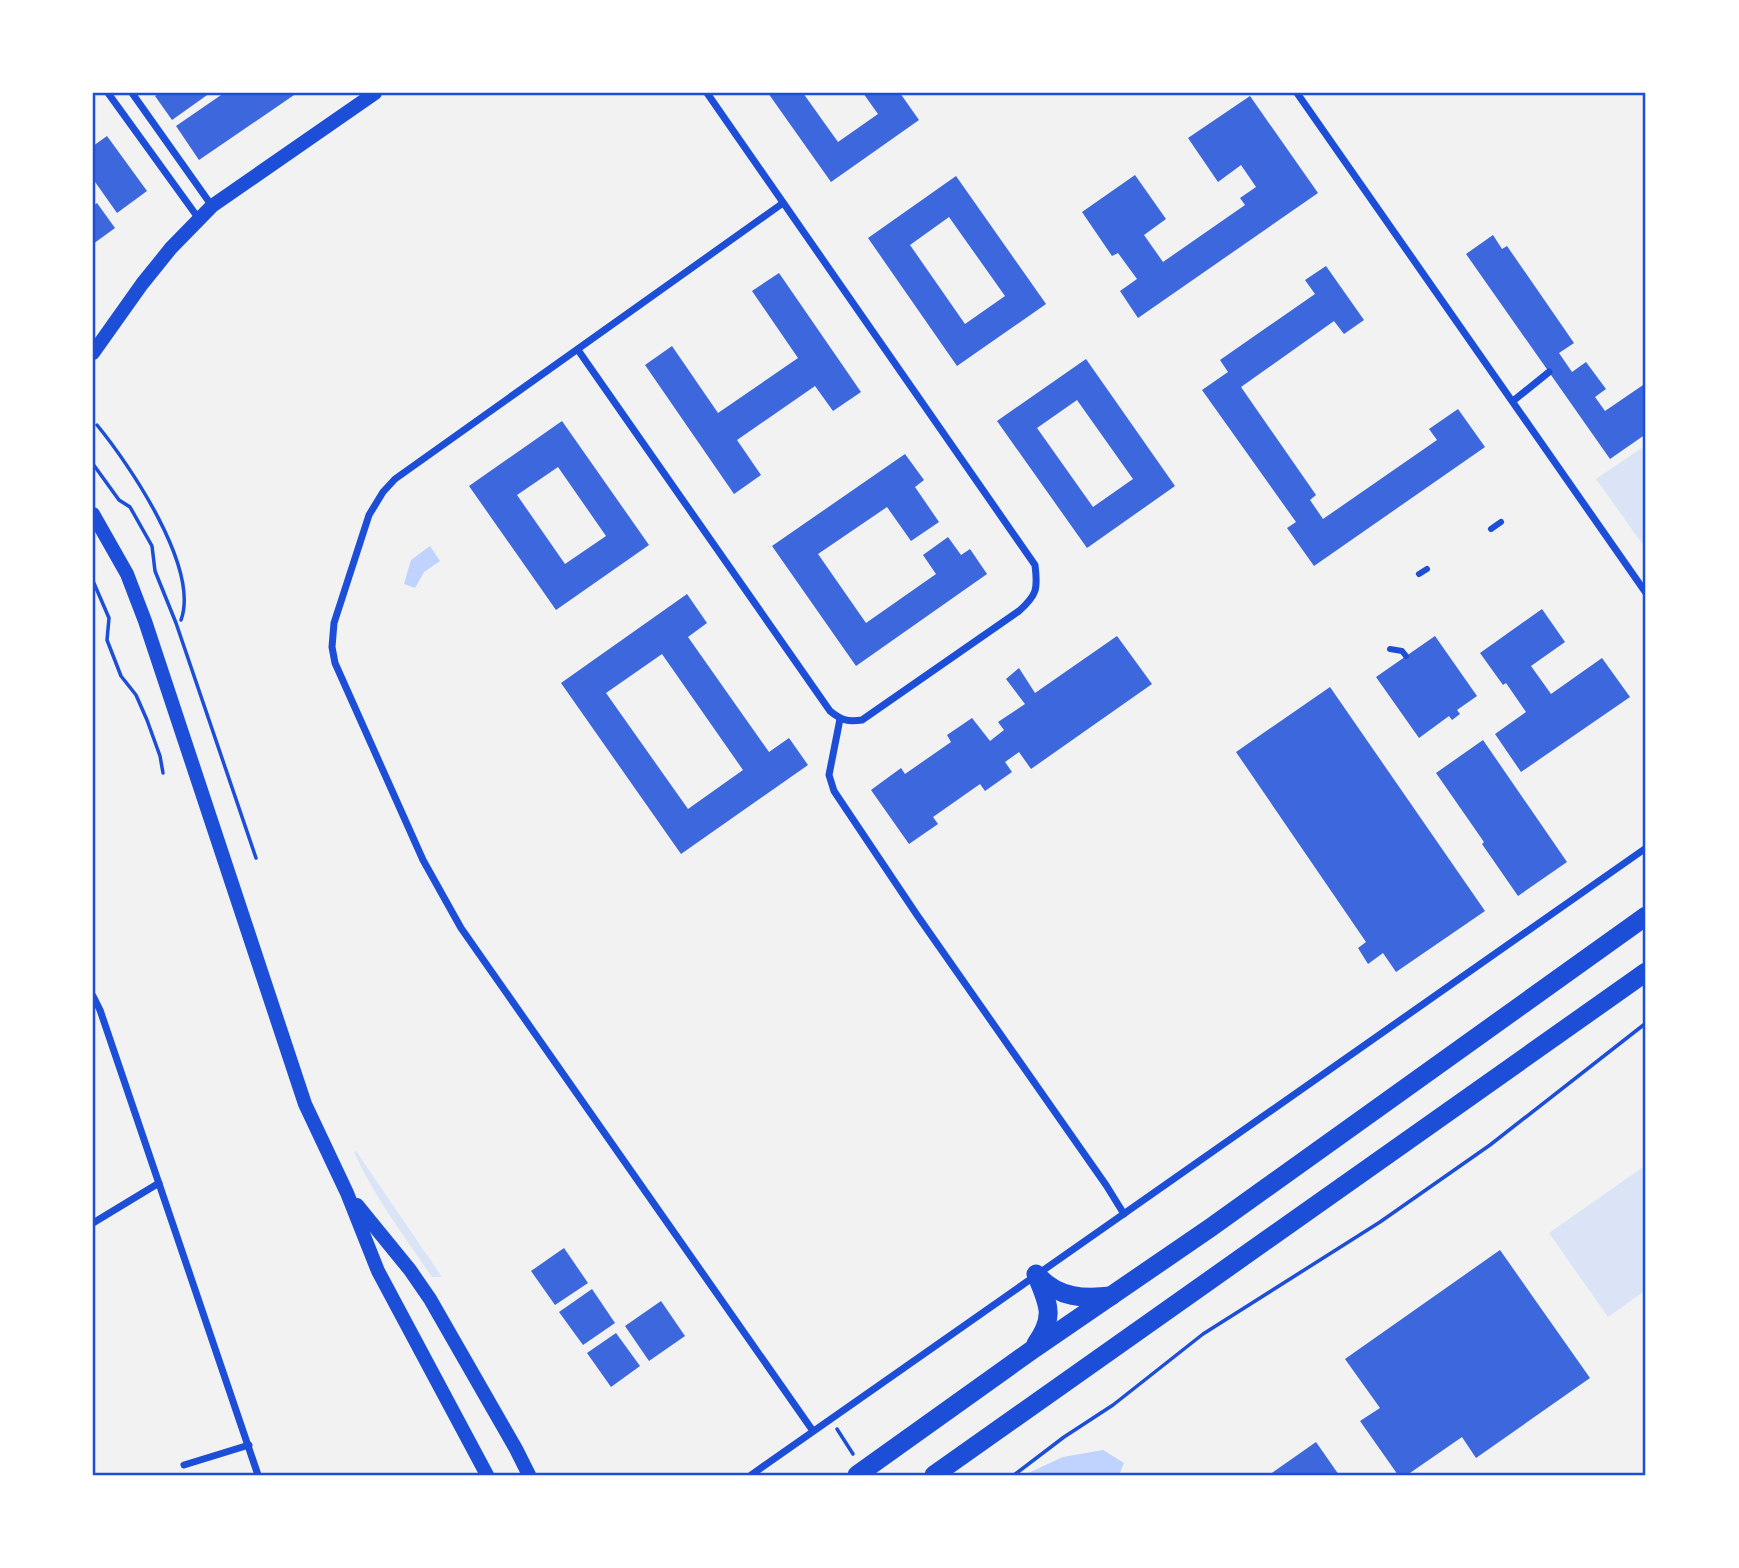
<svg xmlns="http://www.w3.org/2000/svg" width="1739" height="1568" viewBox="0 0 1739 1568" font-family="'Public Sans',sans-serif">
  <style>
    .green { fill: #dbe4f7 }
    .water { fill: #bfd3fe }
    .building { fill: #3d67dc; fill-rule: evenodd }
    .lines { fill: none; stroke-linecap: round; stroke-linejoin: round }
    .path { stroke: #1d4ed8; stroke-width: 3.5 }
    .pedestrian { stroke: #1d4ed8; stroke-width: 6 }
    .minor { stroke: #1d4ed8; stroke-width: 7 }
    .secondary { stroke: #1d4ed8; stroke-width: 14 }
    .trunk { stroke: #1d4ed8; stroke-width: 19 }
    .neatline { fill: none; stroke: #1d4ed8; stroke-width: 2.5 }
  </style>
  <rect width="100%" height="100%" fill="#f2f2f2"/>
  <!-- green -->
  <g class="green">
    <polygon points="1646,445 1646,549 1596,479"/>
    <path d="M356,1151L442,1277H432C405,1237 374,1197 354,1152Z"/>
    <polygon points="1646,1165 1646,1290 1608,1317 1549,1233"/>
  </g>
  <!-- water -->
  <g class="water">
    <polygon points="430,546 440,561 424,572 415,588 404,584 411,560"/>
    <polygon points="1103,1450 1124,1463 1119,1475 1024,1475 1063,1457"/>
  </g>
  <!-- building -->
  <g class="building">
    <polygon points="160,93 210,93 172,120 155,96"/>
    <polygon points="224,93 297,93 199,160 176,126"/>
    <polygon points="768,93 803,93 838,142 878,114 863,93 900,93 919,120 831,182"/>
    <polygon points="1250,96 1318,193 1138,318 1120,291 1137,279 1118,253 1112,256 1082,212 1135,175 1166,219 1144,235 1163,262 1245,205 1240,198 1256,187 1241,165 1218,182 1188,138"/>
    <polygon points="107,136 147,191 117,213 93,179 93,146"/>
    <path d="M956,176L1046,304L957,366L868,238ZM949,217L1005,296L965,324L910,245Z"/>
    <polygon points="97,203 115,228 93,244 93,206"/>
    <polygon points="1493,235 1502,249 1507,246 1574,343 1559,353 1572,372 1586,362 1606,389 1595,397 1605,411 1646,383 1646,434 1610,459 1466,254"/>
    <polygon points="1326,266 1364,320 1344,334 1334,321 1241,387 1316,495 1310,500 1323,519 1437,440 1429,429 1458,409 1485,447 1314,566 1287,528 1296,522 1202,390 1228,372 1220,360 1315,294 1305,280"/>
    <polygon points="779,273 861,392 833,411 815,386 737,440 761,475 734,494 645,365 672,346 718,413 798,358 752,291"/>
    <path d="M1086,359L1175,486L1087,548L997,421ZM1077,400L1133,479L1093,507L1037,428Z"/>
    <path d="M562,421L649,545L556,610L469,486ZM558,467L606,536L565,564L517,495Z"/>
    <polygon points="905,454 924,480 915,487 939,522 911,541 887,507 818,554 866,623 936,574 923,555 948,537 961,555 970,549 987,574 856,666 772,546"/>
    <path d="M687,594L707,623L688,637L769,752L789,738L808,765L681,854L561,683ZM662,654L743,770L688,809L606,693Z"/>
    <polygon points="1542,609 1565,642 1531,666 1551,694 1602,658 1630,697 1521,772 1495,734 1526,712 1506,683 1503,685 1480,653"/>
    <polygon points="1117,636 1152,684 1031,769 1019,752 1005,762 1012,772 985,791 980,784 933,817 938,824 909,844 871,790 901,768 905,774 951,742 947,735 972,718 990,741 1004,730 998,722 1025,704 1006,679 1019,668 1035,693"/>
    <polygon points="1435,636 1477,696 1457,710 1460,714 1452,720 1449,716 1419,738 1376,677"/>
    <polygon points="1330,687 1485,911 1396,972 1383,953 1368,964 1358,948 1366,942 1236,752"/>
    <polygon points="1483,740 1567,862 1518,896 1482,844 1484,842 1436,773"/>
    <polygon points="564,1248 588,1283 555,1305 531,1271"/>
    <polygon points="1500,1250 1590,1378 1476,1458 1462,1437 1407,1475 1398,1475 1360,1421 1380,1408 1345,1359"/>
    <polygon points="592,1289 615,1323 583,1345 559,1312"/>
    <polygon points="661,1301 685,1336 649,1361 625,1326"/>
    <polygon points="616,1333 640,1366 611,1387 587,1353"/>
    <polygon points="1316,1442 1339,1475 1269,1475"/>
  </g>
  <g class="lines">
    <!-- path -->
    <g class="path">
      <path d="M97,425C129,464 200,568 181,620"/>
      <polyline points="93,464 119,500 130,507 152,546 155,571 176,623 256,858"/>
      <polyline points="93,581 109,618 107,640 121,676 136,695 147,720 160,756 163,773"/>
      <polyline points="837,1429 853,1454"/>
      <polyline points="1014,1475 1064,1437 1113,1405 1203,1334 1380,1222 1490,1145 1646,1023"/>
    </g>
    <!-- pedestrian -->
    <g class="pedestrian">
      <polyline points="1491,529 1501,522"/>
      <polyline points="1419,574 1427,569"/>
      <polyline points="1390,649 1402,651 1406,656"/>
    </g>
    <!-- minor -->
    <g class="minor">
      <polyline points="108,93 199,219"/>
      <polyline points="132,93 212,206"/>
      <polyline points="1297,93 1646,593"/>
      <polyline points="783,203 395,479 383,492 369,515 334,623 332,647 335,663 423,860 461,928 813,1431"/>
      <path d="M578,350L830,711C841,720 847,722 862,720L1019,611C1037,595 1038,589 1035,565L707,93"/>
      <polyline points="1513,401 1549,372"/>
      <polyline points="840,719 829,775 834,791 917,915 1106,1185 1124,1214"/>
      <polyline points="93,996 100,1010 258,1475"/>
      <polyline points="93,1223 159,1183"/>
      <polyline points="184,1465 249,1445"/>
      <polyline points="751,1475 1646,848"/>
    </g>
    <!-- secondary -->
    <g class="secondary">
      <polyline points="93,353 142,284 171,248 212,206 375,93"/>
      <polyline points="93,514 127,574 145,621 305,1104 347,1193 378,1271 487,1475"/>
      <polyline points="357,1205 410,1270 430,1299 516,1449 529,1475"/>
    </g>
    <!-- trunk -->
    <g class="trunk">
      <path d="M1036,1274C1048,1304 1056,1315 1036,1344"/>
      <path d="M1039,1277C1059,1298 1084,1299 1111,1296"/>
      <polyline points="857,1475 1032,1350 1210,1228 1646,916"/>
      <polyline points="934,1475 1646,972"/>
    </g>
  </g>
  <!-- border -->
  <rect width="1739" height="1568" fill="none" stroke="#ffffff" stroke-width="189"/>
  <rect x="94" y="94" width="1550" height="1380" class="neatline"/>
</svg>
